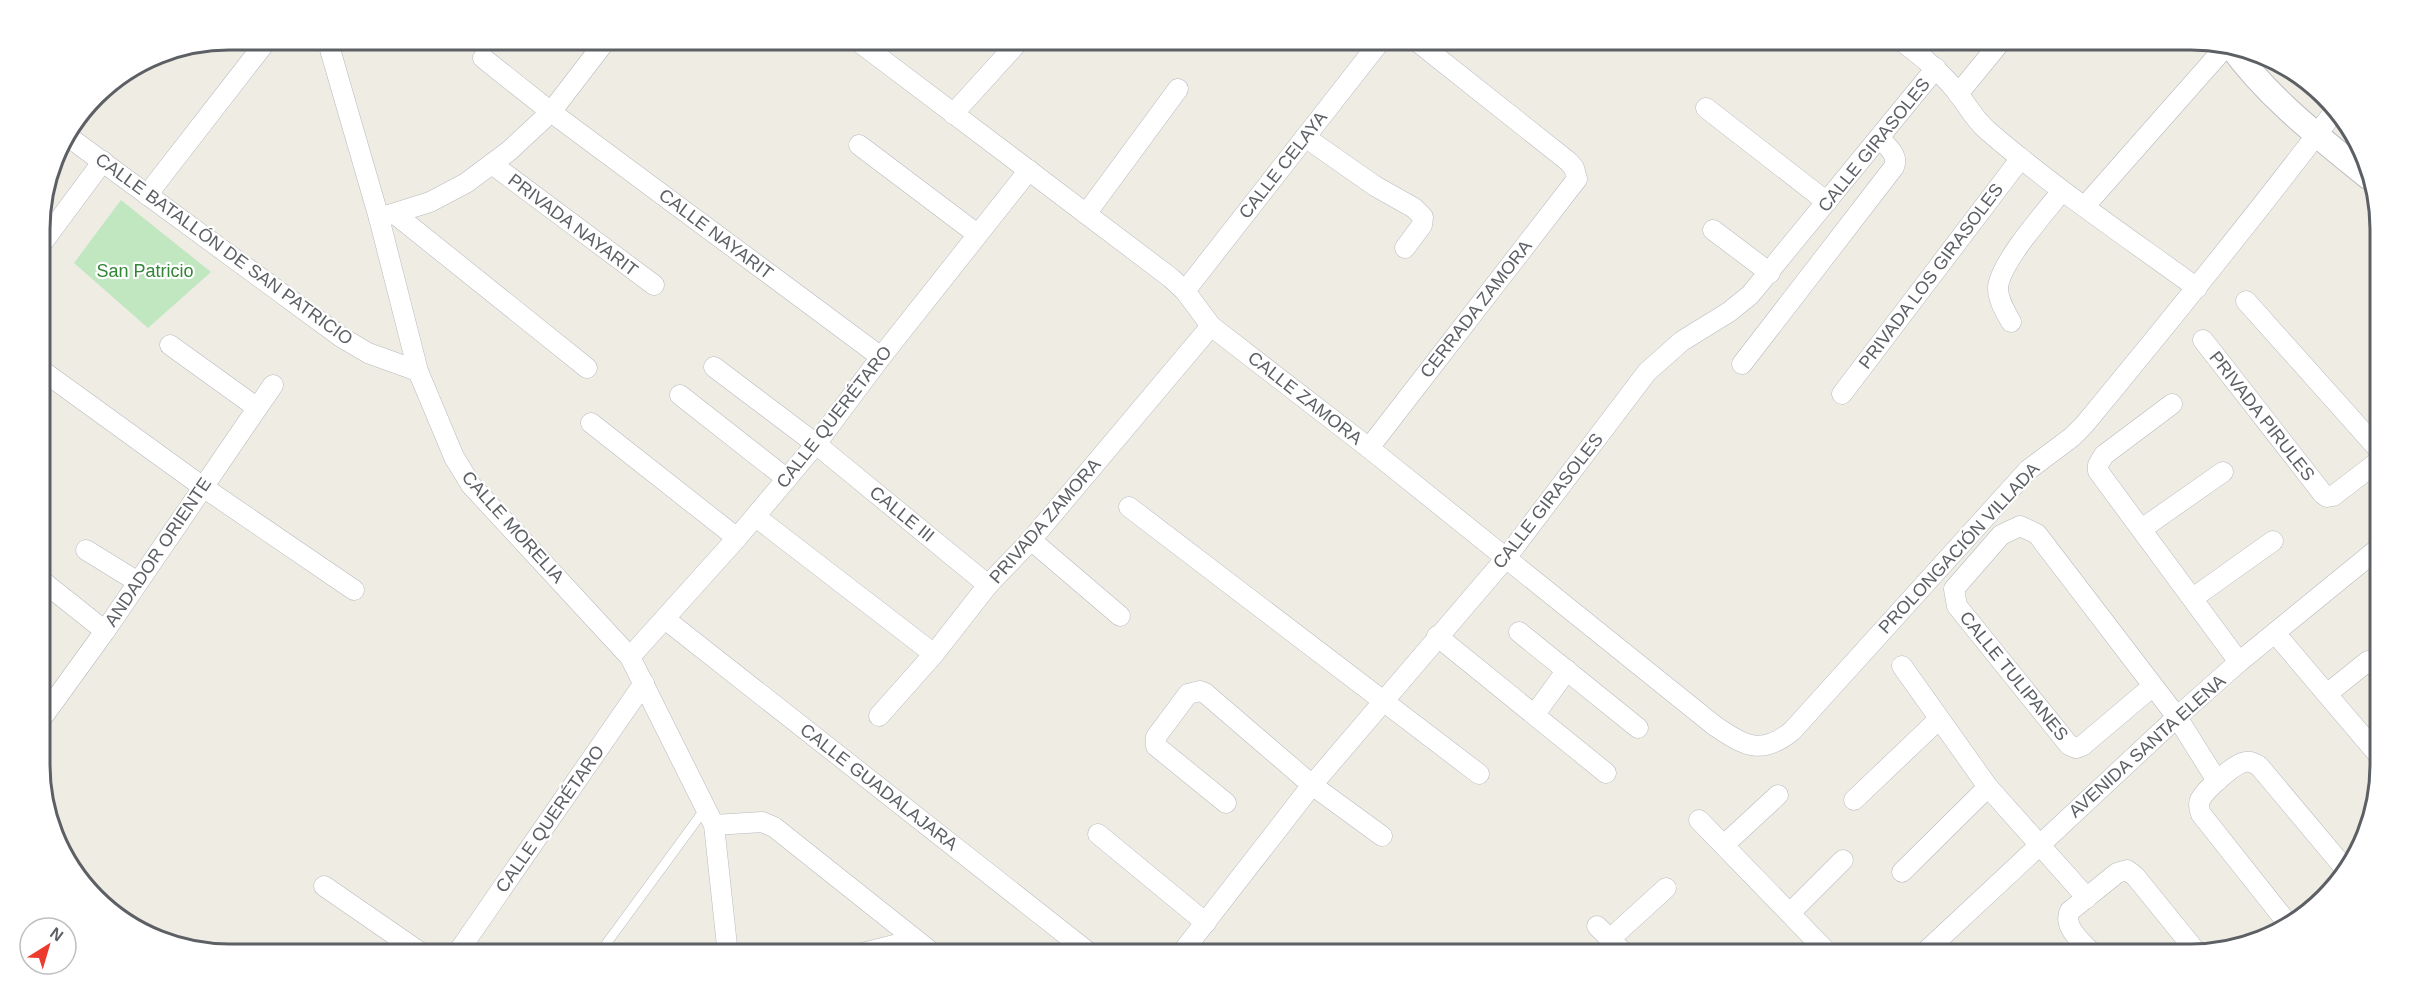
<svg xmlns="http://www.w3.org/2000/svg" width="2420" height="994" viewBox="0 0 2420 994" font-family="Helvetica,sans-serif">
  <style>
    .green { fill: #c1e7c0 }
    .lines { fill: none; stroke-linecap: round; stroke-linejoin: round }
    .service-casing { stroke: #b7babe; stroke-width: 10 }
    .minor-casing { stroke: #b7babe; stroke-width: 21 }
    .tertiary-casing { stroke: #b7babe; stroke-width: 26 }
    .service { stroke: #fff; stroke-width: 9 }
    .minor { stroke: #fff; stroke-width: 20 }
    .tertiary { stroke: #fff; stroke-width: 24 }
    .labels { text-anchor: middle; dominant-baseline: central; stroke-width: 4.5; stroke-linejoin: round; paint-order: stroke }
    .street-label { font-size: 18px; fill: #5c6065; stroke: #fff }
    .park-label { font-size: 18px; fill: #338537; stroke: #fff }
    .rim { fill: none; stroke: #5c6065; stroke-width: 3 }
  </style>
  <rect width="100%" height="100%" fill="#efece4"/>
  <!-- green -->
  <polygon class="green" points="121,200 211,272 148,328 74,263"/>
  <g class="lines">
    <defs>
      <polyline id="service" points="598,955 705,809"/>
      <g id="minor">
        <polyline points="327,39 379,218 418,371 454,457 471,485 630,657 714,825 728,955"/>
        <path d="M855,39L1171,278L1185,291L1211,326L1369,448L1715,726C1745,746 1761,756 1792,731L2028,470L2072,437L2084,425C2170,321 2255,216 2337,108"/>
        <path d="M1899,39C1920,55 1940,71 1957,92C1968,106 1973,118 1988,131C2054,188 2127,237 2197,288"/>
        <polyline points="483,58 551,112 881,357"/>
        <polyline points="1958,94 2003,39"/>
        <polyline points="1706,108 1827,202"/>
        <polyline points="953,114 1021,39"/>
        <polyline points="66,135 341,337 368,353 418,371"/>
        <polyline points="1305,137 1375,186 1414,208 1423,217 1422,225 1405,248"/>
        <polyline points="859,145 977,234"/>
        <polyline points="492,164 654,285"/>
        <polyline points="147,195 268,39"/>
        <polyline points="2085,206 2227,45"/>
        <polyline points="395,214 587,368"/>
        <polyline points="1086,214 1178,89"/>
        <polyline points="379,218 430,202 466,183 509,151 551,112 607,39"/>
        <polyline points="1713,230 1770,273"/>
        <polyline points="40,246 103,161"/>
        <polyline points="1185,291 1382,39"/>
        <polyline points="2246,301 2380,451"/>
        <path d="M2011,322C2005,311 1998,300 1998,288C1999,264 2046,211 2062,191"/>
        <polyline points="2203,340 2323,494 2327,497 2333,496 2380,460"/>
        <polyline points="170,345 256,407"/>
        <path d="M1742,364L1894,167C1899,155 1887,146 1879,138"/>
        <polyline points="714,367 816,444 988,585"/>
        <polyline points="40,369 203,487 354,590"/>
        <polyline points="1842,394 2021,158"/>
        <polyline points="680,395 787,479"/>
        <polyline points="2172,404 2104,455 2098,465 2098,471 2239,662"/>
        <polyline points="591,423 737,538"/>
        <polyline points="1369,448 1577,179 1574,168 1569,162 1414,39"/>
        <polyline points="1129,507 1479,774"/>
        <polyline points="756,517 934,654"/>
        <polyline points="2143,528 2223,472"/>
        <polyline points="1031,540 1120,616"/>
        <polyline points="86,550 138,582"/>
        <polyline points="41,580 105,631"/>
        <polyline points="2193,598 2273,541"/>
        <polyline points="665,619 1092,955"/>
        <polyline points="1519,632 1638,728"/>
        <polyline points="2275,633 2381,758"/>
        <polyline points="1437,636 1606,773"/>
        <polyline points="630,657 737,538 816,444 881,357 1029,170"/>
        <polyline points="1902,666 1988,787 2087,898"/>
        <polyline points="2153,686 2082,746 2076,748 2069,745 1957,606 1954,589 2001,535 2020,526 2037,534 2177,717 2217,781"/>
        <polyline points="2327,694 2368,661 2381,671"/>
        <polyline points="1535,714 1567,670"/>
        <polyline points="879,716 934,654 988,585 1031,540 1211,326"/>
        <polyline points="42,718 105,631 273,385"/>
        <polyline points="1854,800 1938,720"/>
        <polyline points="1226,803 1156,746 1156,737 1188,694 1200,691 1205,693 1312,785 1382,836"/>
        <polyline points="1699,820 1830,955"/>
        <polyline points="714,825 762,822 774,827 935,955"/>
        <polyline points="1098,834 1206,923"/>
        <polyline points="1724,845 1778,795"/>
        <polyline points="1902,872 1988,787"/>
        <polyline points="324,886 424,955"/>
        <polyline points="1790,913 1843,860"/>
        <path d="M2289,925L2201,814C2199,809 2198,805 2200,800C2205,790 2234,764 2245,762C2251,761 2254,763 2259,766L2347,871"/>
        <polyline points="1597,926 1626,955"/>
        <polyline points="1610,939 1666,888"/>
        <polyline points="456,955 644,683"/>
        <polyline points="855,955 914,940"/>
        <polyline points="1180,955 1312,785 1506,558 1647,372 1682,341 1729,312 1750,295 1936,68"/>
        <polyline points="1922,955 2177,717 2239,662 2380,547"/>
        <path d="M2094,955C2083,943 2062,927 2070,911L2117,873L2127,870L2135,876L2199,955"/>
      </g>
      <path id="tertiary" d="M2230,45C2267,97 2319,137 2368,177"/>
    </defs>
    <!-- service casing -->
    <use href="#service" class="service-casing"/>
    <!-- minor casing -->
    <use href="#minor" class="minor-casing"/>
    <!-- tertiary casing -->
    <use href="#tertiary" class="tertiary-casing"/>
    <!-- service -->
    <use href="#service" class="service"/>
    <!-- minor -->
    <use href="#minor" class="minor"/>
    <!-- tertiary -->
    <use href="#tertiary" class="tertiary"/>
  </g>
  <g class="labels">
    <!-- street labels -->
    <g class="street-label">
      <text transform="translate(1874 145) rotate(-51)">CALLE GIRASOLES</text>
      <text transform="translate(1283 165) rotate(-52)">CALLE CELAYA</text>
      <text transform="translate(573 225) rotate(37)">PRIVADA NAYARIT</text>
      <text transform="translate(716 234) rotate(37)">CALLE NAYARIT</text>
      <text transform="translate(224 249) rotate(36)">CALLE BATALLÓN DE SAN PATRICIO</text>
      <text transform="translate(1931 276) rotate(-53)">PRIVADA LOS GIRASOLES</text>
      <text transform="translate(1476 309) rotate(-52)">CERRADA ZAMORA</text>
      <text transform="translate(1305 398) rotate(38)">CALLE ZAMORA</text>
      <text transform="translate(2262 416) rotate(52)">PRIVADA PIRULES</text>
      <text transform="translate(834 417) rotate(-52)">CALLE QUERÉTARO</text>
      <text transform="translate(1548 501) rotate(-52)">CALLE GIRASOLES</text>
      <text transform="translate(902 514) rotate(39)">CALLE III</text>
      <text transform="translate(1045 521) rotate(-49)">PRIVADA ZAMORA</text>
      <text transform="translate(513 527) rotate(48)">CALLE MORELIA</text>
      <text transform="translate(1959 548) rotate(-47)">PROLONGACIÓN VILLADA</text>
      <text transform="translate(158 552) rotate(-56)">ANDADOR ORIENTE</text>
      <text transform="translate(2014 676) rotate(51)">CALLE TULIPANES</text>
      <text transform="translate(2147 746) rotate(-42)">AVENIDA SANTA ELENA</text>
      <text transform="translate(879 787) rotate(38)">CALLE GUADALAJARA</text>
      <text transform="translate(550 819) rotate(-55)">CALLE QUERÉTARO</text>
    </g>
    <!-- park labels -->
    <g class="park-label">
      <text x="145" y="271">San Patricio</text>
    </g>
  </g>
  <!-- crop -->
  <path d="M0 0H2420V994H0ZM229 50H2191A179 179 0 0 1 2370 229V765A179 179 0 0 1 2191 944H229A179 179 0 0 1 50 765V229A179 179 0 0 1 229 50Z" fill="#fff" fill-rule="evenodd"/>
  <path class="rim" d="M229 50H2191A179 179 0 0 1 2370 229V765A179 179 0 0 1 2191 944H229A179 179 0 0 1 50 765V229A179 179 0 0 1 229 50Z"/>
  <!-- north arrow -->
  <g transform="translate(48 946) rotate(37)"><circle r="28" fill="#ffffff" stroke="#bebfc1" stroke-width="1.5"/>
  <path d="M0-4.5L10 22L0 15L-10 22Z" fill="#ec3b2e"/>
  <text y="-9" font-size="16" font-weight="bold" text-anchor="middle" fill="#5c6065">N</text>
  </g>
</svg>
